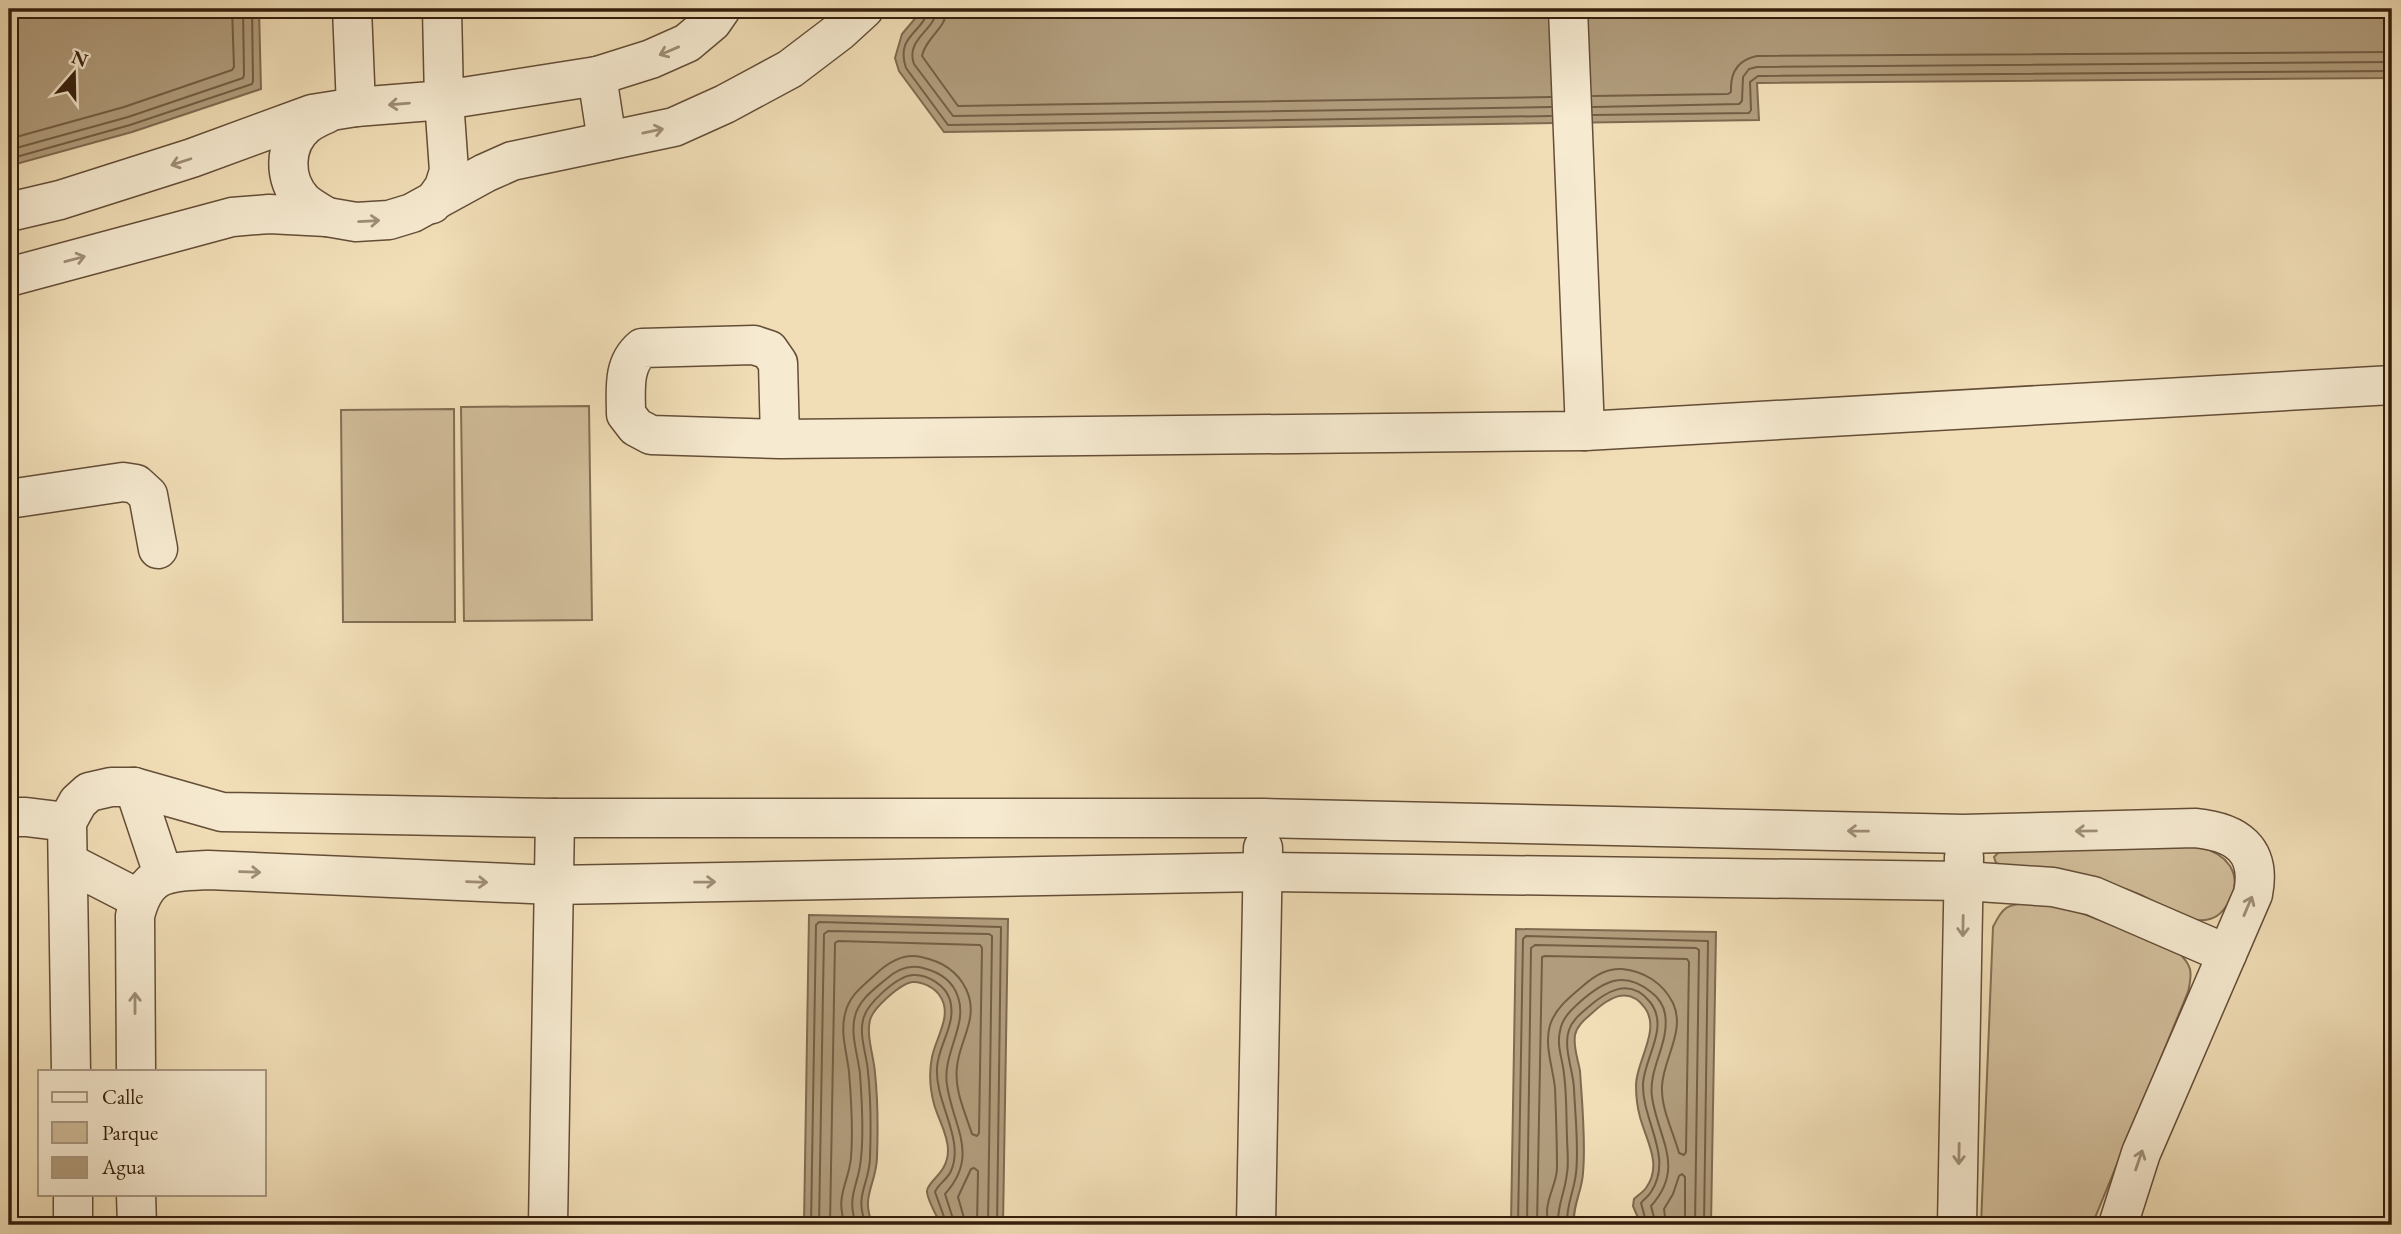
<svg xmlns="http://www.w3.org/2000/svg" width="2401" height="1234" viewBox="0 0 2401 1234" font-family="'EB Garamond',serif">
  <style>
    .green { fill: #d1bd9a; stroke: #836e53; stroke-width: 2 }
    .water { fill: #b19d7d; stroke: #7f6a50; stroke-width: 2 }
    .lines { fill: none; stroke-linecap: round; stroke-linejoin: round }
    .shore { stroke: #735e44; stroke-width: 2 }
    .minor-casing { stroke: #644e37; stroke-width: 41 }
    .minor { stroke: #f6ead0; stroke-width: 38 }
    .oneway { stroke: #9f8e78 }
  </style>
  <rect width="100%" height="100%" fill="#f1deb7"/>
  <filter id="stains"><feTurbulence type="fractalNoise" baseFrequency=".00286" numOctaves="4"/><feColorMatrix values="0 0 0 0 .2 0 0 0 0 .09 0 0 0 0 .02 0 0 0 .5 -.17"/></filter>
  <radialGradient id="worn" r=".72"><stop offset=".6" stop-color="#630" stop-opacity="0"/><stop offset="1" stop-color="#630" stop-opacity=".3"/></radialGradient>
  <!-- green -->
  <g class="green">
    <polygon points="589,406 592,620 464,621 461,407"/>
    <polygon points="454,409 455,622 343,622 341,410"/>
    <path d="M2162,845C2186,845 2215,844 2230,866C2236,876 2236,886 2232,896C2227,906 2221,916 2210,919C2186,926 2161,904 2141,895C2098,876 2050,873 2005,866L1996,863L1994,857L1999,852Z"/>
    <path d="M2033,902L2061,905L2176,950C2192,965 2193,971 2188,992L2092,1225H1981L1993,927C2004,904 2008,905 2033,902Z"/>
    <polygon points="165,1221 415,1225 165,1225"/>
  </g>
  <!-- water -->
  <g class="water">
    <polygon points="9,9 259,9 261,89 132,132 9,166"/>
    <polygon points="923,9 2392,9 2392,78 1757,83 1759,120 944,132 899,71 895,58 902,34"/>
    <path d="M809,915L1008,919L1003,1225H941C937,1216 927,1200 927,1191C928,1180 948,1174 948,1150C948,1134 938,1119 934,1104C930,1089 929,1072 932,1057C936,1037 953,1015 940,996C935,988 922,981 912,982C900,984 873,1008 870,1020C866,1036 874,1057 875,1073C878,1101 878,1130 877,1158C876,1185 860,1197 873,1225H804Z"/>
    <path d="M1516,929L1716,932L1711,1225H1641L1633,1206L1634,1199C1638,1195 1643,1192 1646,1188C1663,1165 1646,1140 1640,1117C1637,1106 1636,1096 1636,1085C1636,1062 1661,1030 1645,1008C1628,984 1607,999 1591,1014C1584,1020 1577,1026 1575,1035C1573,1047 1578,1059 1580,1071C1582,1103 1586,1141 1583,1173C1582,1192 1572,1206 1574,1225H1511Z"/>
  </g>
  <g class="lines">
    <!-- shore -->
    <g class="shore">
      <path d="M928,9C924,33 895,35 906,68L948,125L1551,116"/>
      <path d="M937,9C935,31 905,39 914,64L953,116L1551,107"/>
      <path d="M947,9C946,29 926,37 922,56L958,106L1551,97"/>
      <path d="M1593,96L1728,94L1731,92C1730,73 1737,60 1757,56L2392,52"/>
      <polyline points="1593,107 1739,104 1742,101 1743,77 1749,69 1757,67 2392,62"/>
      <polyline points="1593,115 1749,113 1751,110 1750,82 1758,76 2392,71"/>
      <polyline points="9,139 124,107 232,70 234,67 232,9"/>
      <polyline points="9,150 128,117 243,78 244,75 243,9"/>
      <polyline points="9,159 130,125 252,84 253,81 252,9"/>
      <polyline points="811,1225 816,925 819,922 1001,927 997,1225"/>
      <polyline points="819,1225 824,934 828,931 989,934 992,936 988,1225"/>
      <path d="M830,1225L835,943L838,941L980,945L982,948L979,1133L977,1136L972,1134C965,1112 954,1090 957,1067C959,1040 980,1018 966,989C957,970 941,961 921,957C904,953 889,962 877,973C864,985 849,995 845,1014C840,1033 847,1053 849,1072C851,1096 853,1133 851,1158C848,1185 835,1195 845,1225"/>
      <path d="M856,1225C846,1194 859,1186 861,1158C864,1131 862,1101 860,1074C858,1055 850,1034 855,1016C859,1000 873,990 885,980C896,970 908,964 923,968C939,972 953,981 958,997C968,1025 942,1054 947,1085C953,1127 980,1155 945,1194L955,1225"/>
      <path d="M866,1225C854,1194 869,1186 870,1158C871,1130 871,1100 868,1072C867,1056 859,1036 863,1020C866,1004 897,976 913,975C928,974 946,986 950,1000C957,1024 938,1045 937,1068C935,1103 965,1139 951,1171C947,1180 938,1184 935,1192L947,1225"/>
      <polyline points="966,1225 958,1197 971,1169 974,1168 978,1171 977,1225"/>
      <polyline points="1518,1225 1523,939 1526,936 1708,941 1704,1225"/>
      <polyline points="1527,1225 1531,948 1535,945 1696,948 1699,950 1695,1225"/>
      <path d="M1537,1225L1542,957L1545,956L1687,959L1689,962L1686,1152L1684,1155L1679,1153C1673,1131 1661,1109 1662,1086C1663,1059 1686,1031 1673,1003C1663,983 1644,971 1622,969C1608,968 1594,976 1584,985C1571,996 1556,1007 1550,1025C1544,1045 1553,1068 1555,1088C1556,1114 1557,1142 1557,1168C1557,1180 1550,1192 1548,1204C1546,1211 1547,1218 1548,1225"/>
      <path d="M1558,1225C1557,1205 1565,1193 1567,1173C1569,1162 1567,1148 1567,1136C1566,1113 1567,1090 1563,1067C1561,1055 1557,1044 1560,1031C1562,1018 1572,1009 1581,1001C1604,981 1624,970 1651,992C1658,997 1664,1006 1665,1014C1670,1043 1648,1068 1652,1097C1658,1139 1686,1167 1651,1206L1656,1225"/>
      <path d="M1567,1225C1566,1205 1574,1192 1576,1173C1579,1147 1575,1114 1574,1088C1573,1070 1563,1047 1569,1030C1572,1021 1579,1015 1586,1009C1605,992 1629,976 1650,1002C1670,1027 1644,1058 1643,1084C1642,1121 1674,1157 1651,1192C1648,1197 1644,1199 1641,1203L1647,1225"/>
      <polyline points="1666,1225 1664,1209 1673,1194 1679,1176 1682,1174 1685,1177 1685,1225"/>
    </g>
    <defs>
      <g id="minor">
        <polyline points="352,9 356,107"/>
        <polyline points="1568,9 1585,431"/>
        <polyline points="597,76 607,141"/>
        <path d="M326,114C319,117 311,121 306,125C283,144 283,180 303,201C309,207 319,212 327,217"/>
        <polyline points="432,204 444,187 449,171 444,100 442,9"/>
        <polyline points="9,212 60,200 192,158 312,114 356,107 444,100 597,76 651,59 687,43 712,22 721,9"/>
        <polyline points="9,277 232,217 269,214 327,217 356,222 389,220 412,213 485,173 512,161 674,127 725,104 790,69 840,31 864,9"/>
        <path d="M780,439L778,363L769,350L754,345L642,348C622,365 626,390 626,414L636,427L651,435L780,439L1585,431L2392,385"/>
        <polyline points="9,499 123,482 136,484 148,495 158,549"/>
        <polyline points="134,787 163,874"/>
        <polyline points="9,817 26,817 67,822"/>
        <polyline points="69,863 139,899"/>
        <path d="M71,1071L67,822L78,802L89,792L111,787H134L222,812L555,818H1264L1963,834L2195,828C2236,832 2262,849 2253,894L2141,1153L2118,1225"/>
        <path d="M136,1071L135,916C146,871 167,872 208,870L553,885L1262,872L1964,881L2053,887L2093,896L2227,954"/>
        <polyline points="73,1194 73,1225"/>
        <polyline points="136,1194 137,1225"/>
        <polyline points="548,1225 555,818"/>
        <polyline points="1256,1225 1263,848"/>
        <polyline points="1957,1225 1964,857"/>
      </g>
    </defs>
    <!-- minor casing -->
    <use href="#minor" class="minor-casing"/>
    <!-- minor -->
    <use href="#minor" class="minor"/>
  </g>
  <!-- one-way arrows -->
  <defs><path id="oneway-shaft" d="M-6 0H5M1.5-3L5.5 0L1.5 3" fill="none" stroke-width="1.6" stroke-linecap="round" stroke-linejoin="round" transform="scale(1.75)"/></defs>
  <g class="oneway">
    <use href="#oneway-shaft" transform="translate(669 51) rotate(157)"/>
    <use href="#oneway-shaft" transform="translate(399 104) rotate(175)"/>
    <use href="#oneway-shaft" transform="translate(653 131) rotate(-12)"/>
    <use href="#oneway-shaft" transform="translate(181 162) rotate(162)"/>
    <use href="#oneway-shaft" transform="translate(369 221) rotate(-3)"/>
    <use href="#oneway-shaft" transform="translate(75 259) rotate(-15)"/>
    <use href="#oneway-shaft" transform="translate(1858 831) rotate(-179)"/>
    <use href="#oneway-shaft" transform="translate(2086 831) rotate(179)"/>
    <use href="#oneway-shaft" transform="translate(250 872) rotate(2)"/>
    <use href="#oneway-shaft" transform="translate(477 882) rotate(2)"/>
    <use href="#oneway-shaft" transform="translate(705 882) rotate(-1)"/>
    <use href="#oneway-shaft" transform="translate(2248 906) rotate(-67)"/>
    <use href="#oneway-shaft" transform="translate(1963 926) rotate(91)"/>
    <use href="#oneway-shaft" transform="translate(135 1003) rotate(-90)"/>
    <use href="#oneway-shaft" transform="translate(1959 1154) rotate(91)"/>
    <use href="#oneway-shaft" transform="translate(2139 1160) rotate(-71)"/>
  </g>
  <!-- margin -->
  <rect width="2401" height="1234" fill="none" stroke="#f1deb7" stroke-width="35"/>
  <rect x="10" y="10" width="2380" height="1213" fill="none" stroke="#351e0c" stroke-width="3.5"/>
  <rect x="18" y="18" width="2366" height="1199" fill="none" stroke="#351e0c" stroke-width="2"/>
  <!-- legend -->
  <rect x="38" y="1070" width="228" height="126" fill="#f6ead0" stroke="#a99882" stroke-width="2"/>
  <rect x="52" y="1092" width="35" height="10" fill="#f6ead0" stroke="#a99882" stroke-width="2"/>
  <text x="102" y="1104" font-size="21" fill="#351e0c">Calle</text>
  <rect x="52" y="1122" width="35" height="21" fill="#d1bd9a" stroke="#a99882" stroke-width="2"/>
  <text x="102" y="1140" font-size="21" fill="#351e0c">Parque</text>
  <rect x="52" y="1157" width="35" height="21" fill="#b19d7d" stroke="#a99882" stroke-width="2"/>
  <text x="102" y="1174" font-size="21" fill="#351e0c">Agua</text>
  <!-- north arrow -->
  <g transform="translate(74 74) rotate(20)" stroke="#f6ead0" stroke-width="5" paint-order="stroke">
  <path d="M0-5L12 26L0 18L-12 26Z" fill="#351e0c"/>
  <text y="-10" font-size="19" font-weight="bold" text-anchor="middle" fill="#351e0c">N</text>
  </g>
  <rect width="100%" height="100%" filter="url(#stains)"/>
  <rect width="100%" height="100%" fill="url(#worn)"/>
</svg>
